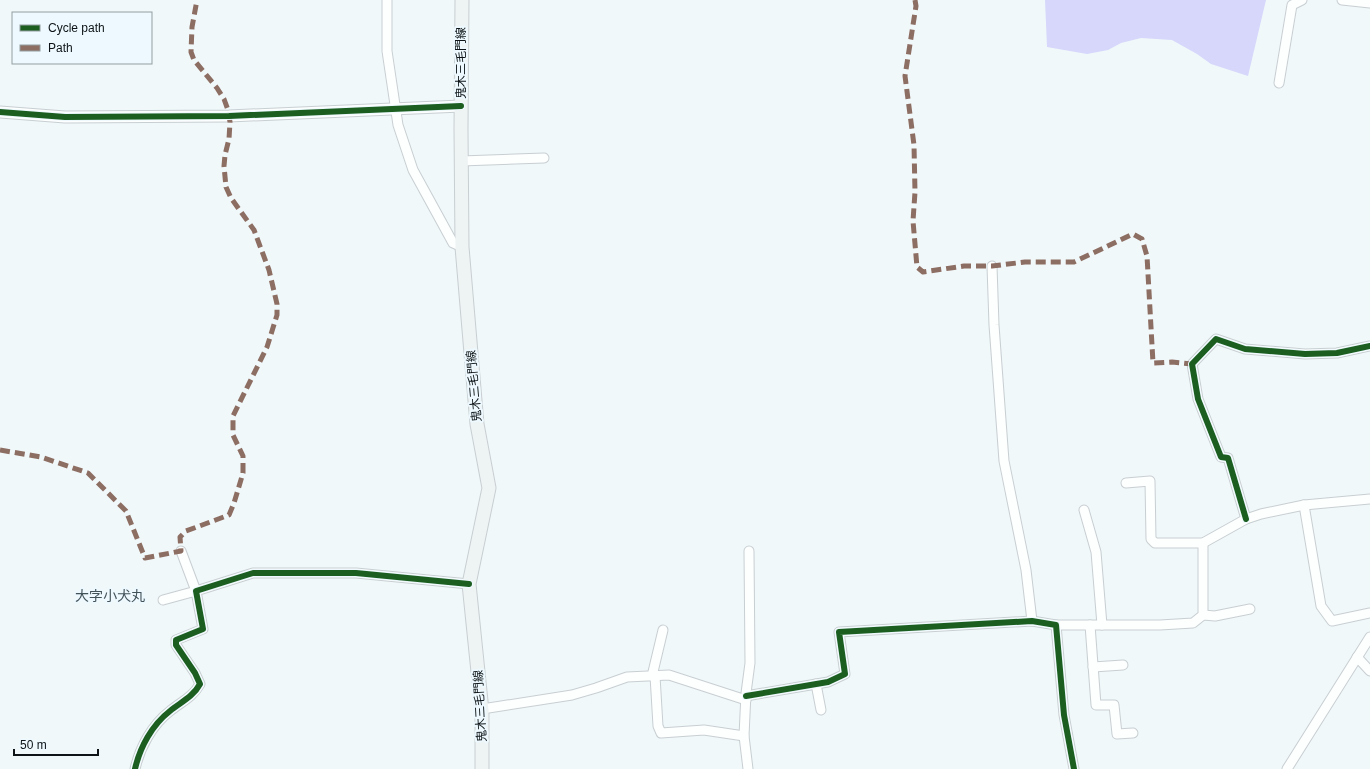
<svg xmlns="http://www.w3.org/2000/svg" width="1370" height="769" viewBox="0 0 1370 769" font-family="Helvetica,'Noto Sans JP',sans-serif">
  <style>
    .water { fill: #d6d7fb }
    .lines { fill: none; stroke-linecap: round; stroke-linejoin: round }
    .minor-casing { stroke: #c8cfd2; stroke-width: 11 }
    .tertiary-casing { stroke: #c8cfd2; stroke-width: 13 }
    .secondary-casing { stroke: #c8cfd2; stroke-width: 15 }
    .minor { stroke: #fdfefe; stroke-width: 9 }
    .tertiary { stroke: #fdfefe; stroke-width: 11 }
    .secondary { stroke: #eef3f3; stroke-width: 13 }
    .quiet { stroke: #8d6e63; stroke-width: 5; stroke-dasharray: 10 5; stroke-linecap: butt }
    .cycleway-casing { stroke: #edf9fe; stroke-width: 8 }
    .cycleway { stroke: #1b5e20; stroke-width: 6 }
    .labels { text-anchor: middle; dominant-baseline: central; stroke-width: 4; stroke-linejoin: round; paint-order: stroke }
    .street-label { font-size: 12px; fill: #0d1316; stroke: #edf9fe }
    .quarter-label { font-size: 14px; fill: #425259; stroke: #edf9fe }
  </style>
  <rect width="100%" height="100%" fill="#f1f8fa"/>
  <!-- water -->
  <polygon class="water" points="1045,0 1266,0 1248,76 1211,64 1197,54 1172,40 1141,38 1121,43 1108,50 1087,54 1047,47"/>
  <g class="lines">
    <defs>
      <g id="minor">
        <polyline points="387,0 387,51 398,125 413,170 453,243 462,247"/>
        <polyline points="1342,0 1370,3"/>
        <polyline points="1279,83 1292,5 1302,0"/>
        <polyline points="461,161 544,158"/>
        <polyline points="992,266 994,325 1004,461 1026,570 1032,621"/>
        <polyline points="1126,483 1150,481 1151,539 1155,543 1203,543 1246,519 1261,514 1304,505 1370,499"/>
        <polyline points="1304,505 1321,606 1332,621 1370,613"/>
        <polyline points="1084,510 1096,552 1102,625"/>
        <polyline points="1246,519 1228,458 1221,457 1198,399 1192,364 1216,339 1245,349 1305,354 1337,353 1370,346"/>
        <polyline points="163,600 196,591 181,551"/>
        <polyline points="1203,615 1215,616 1250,609"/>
        <polyline points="1056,625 1160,625 1193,623 1203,615 1203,543"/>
        <polyline points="1090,625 1096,705 1114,705 1117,734 1133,733"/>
        <polyline points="1357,657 1370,671"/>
        <polyline points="1093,667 1123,665"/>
        <polyline points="652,676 663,630"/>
        <polyline points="655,676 658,726 661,733 704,730 744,736"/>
        <polyline points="816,684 821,710"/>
        <polyline points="746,696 828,682 845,674 839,632 1032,621 1056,625 1064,715 1074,769"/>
        <polyline points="482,709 572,695 596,688 627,677 669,675 746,700"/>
        <path d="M135,769C140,747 152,725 170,711C181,702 193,697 200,684L195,673L176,645V640L203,629L196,591L253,573H356L469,584"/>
        <polyline points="748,769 744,736 746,693 750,663 749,551"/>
        <polyline points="1287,769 1370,637"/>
      </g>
      <polyline id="tertiary" points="0,112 65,117 229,116 461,106"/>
      <polyline id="secondary" points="462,0 461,129 462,247 477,424 489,488 469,584 482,711 482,769"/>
    </defs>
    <!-- minor casing -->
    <use href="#minor" class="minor-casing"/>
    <!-- tertiary casing -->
    <use href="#tertiary" class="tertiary-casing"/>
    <!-- secondary casing -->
    <use href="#secondary" class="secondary-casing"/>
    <!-- minor -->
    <use href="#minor" class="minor"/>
    <!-- tertiary -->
    <use href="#tertiary" class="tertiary"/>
    <!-- secondary -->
    <use href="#secondary" class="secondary"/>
    <!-- quiet -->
    <g class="quiet">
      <polyline points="915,0 916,6 905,76 914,145 915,192 913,221 917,267 923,272 964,266 992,266 1025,262 1074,262 1133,234 1142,239 1147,256 1153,363 1172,362 1192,364"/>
      <polyline points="0,450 41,457 88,473 126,511 145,558 181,551 180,537 186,531 229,515 234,503 243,473 243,456 233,435 233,416 267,347 277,315 277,304 269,270 254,230 231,198 226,187 224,166 225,155 229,139 230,122 228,110 224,99 217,88 194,60 191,52 192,27 197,0"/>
    </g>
    <defs>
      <g id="cycleway">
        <polyline points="0,112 65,117 229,116 461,106"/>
        <polyline points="1246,519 1228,458 1221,457 1198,399 1192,364 1216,339 1245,349 1305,354 1337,353 1370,346"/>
        <polyline points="746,696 828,682 845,674 839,632 1032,621 1056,625 1064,715 1074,769"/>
        <path d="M135,769C140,747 152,725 170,711C181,702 193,697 200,684L195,673L176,645V640L203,629L196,591L253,573H356L469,584"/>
      </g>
    </defs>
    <!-- cycleway casing -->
    <use href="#cycleway" class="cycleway-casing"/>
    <!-- cycleway -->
    <use href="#cycleway" class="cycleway"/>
  </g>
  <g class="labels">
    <!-- street labels -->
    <g class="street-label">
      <text transform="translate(461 63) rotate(-90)">鬼木三毛門線</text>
      <text transform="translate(474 386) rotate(-95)">鬼木三毛門線</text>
      <text transform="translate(480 706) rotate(-93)">鬼木三毛門線</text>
    </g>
    <!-- quarter labels -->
    <g class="quarter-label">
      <text x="110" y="596">大字小犬丸</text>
    </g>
  </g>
  <!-- legend -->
  <rect x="12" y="12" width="140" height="52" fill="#edf9fe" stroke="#939da1"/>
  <rect x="20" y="25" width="20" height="6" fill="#1b5e20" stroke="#939da1"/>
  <text x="48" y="32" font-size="12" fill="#0d1316">Cycle path</text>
  <rect x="20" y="45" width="20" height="6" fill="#8d6e63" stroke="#939da1"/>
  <text x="48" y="52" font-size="12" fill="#0d1316">Path</text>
  <!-- scale -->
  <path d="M14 749v6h84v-6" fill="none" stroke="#0d1316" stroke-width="2"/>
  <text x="20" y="749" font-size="12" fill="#0d1316" stroke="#edf9fe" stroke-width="3" paint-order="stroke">50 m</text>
</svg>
